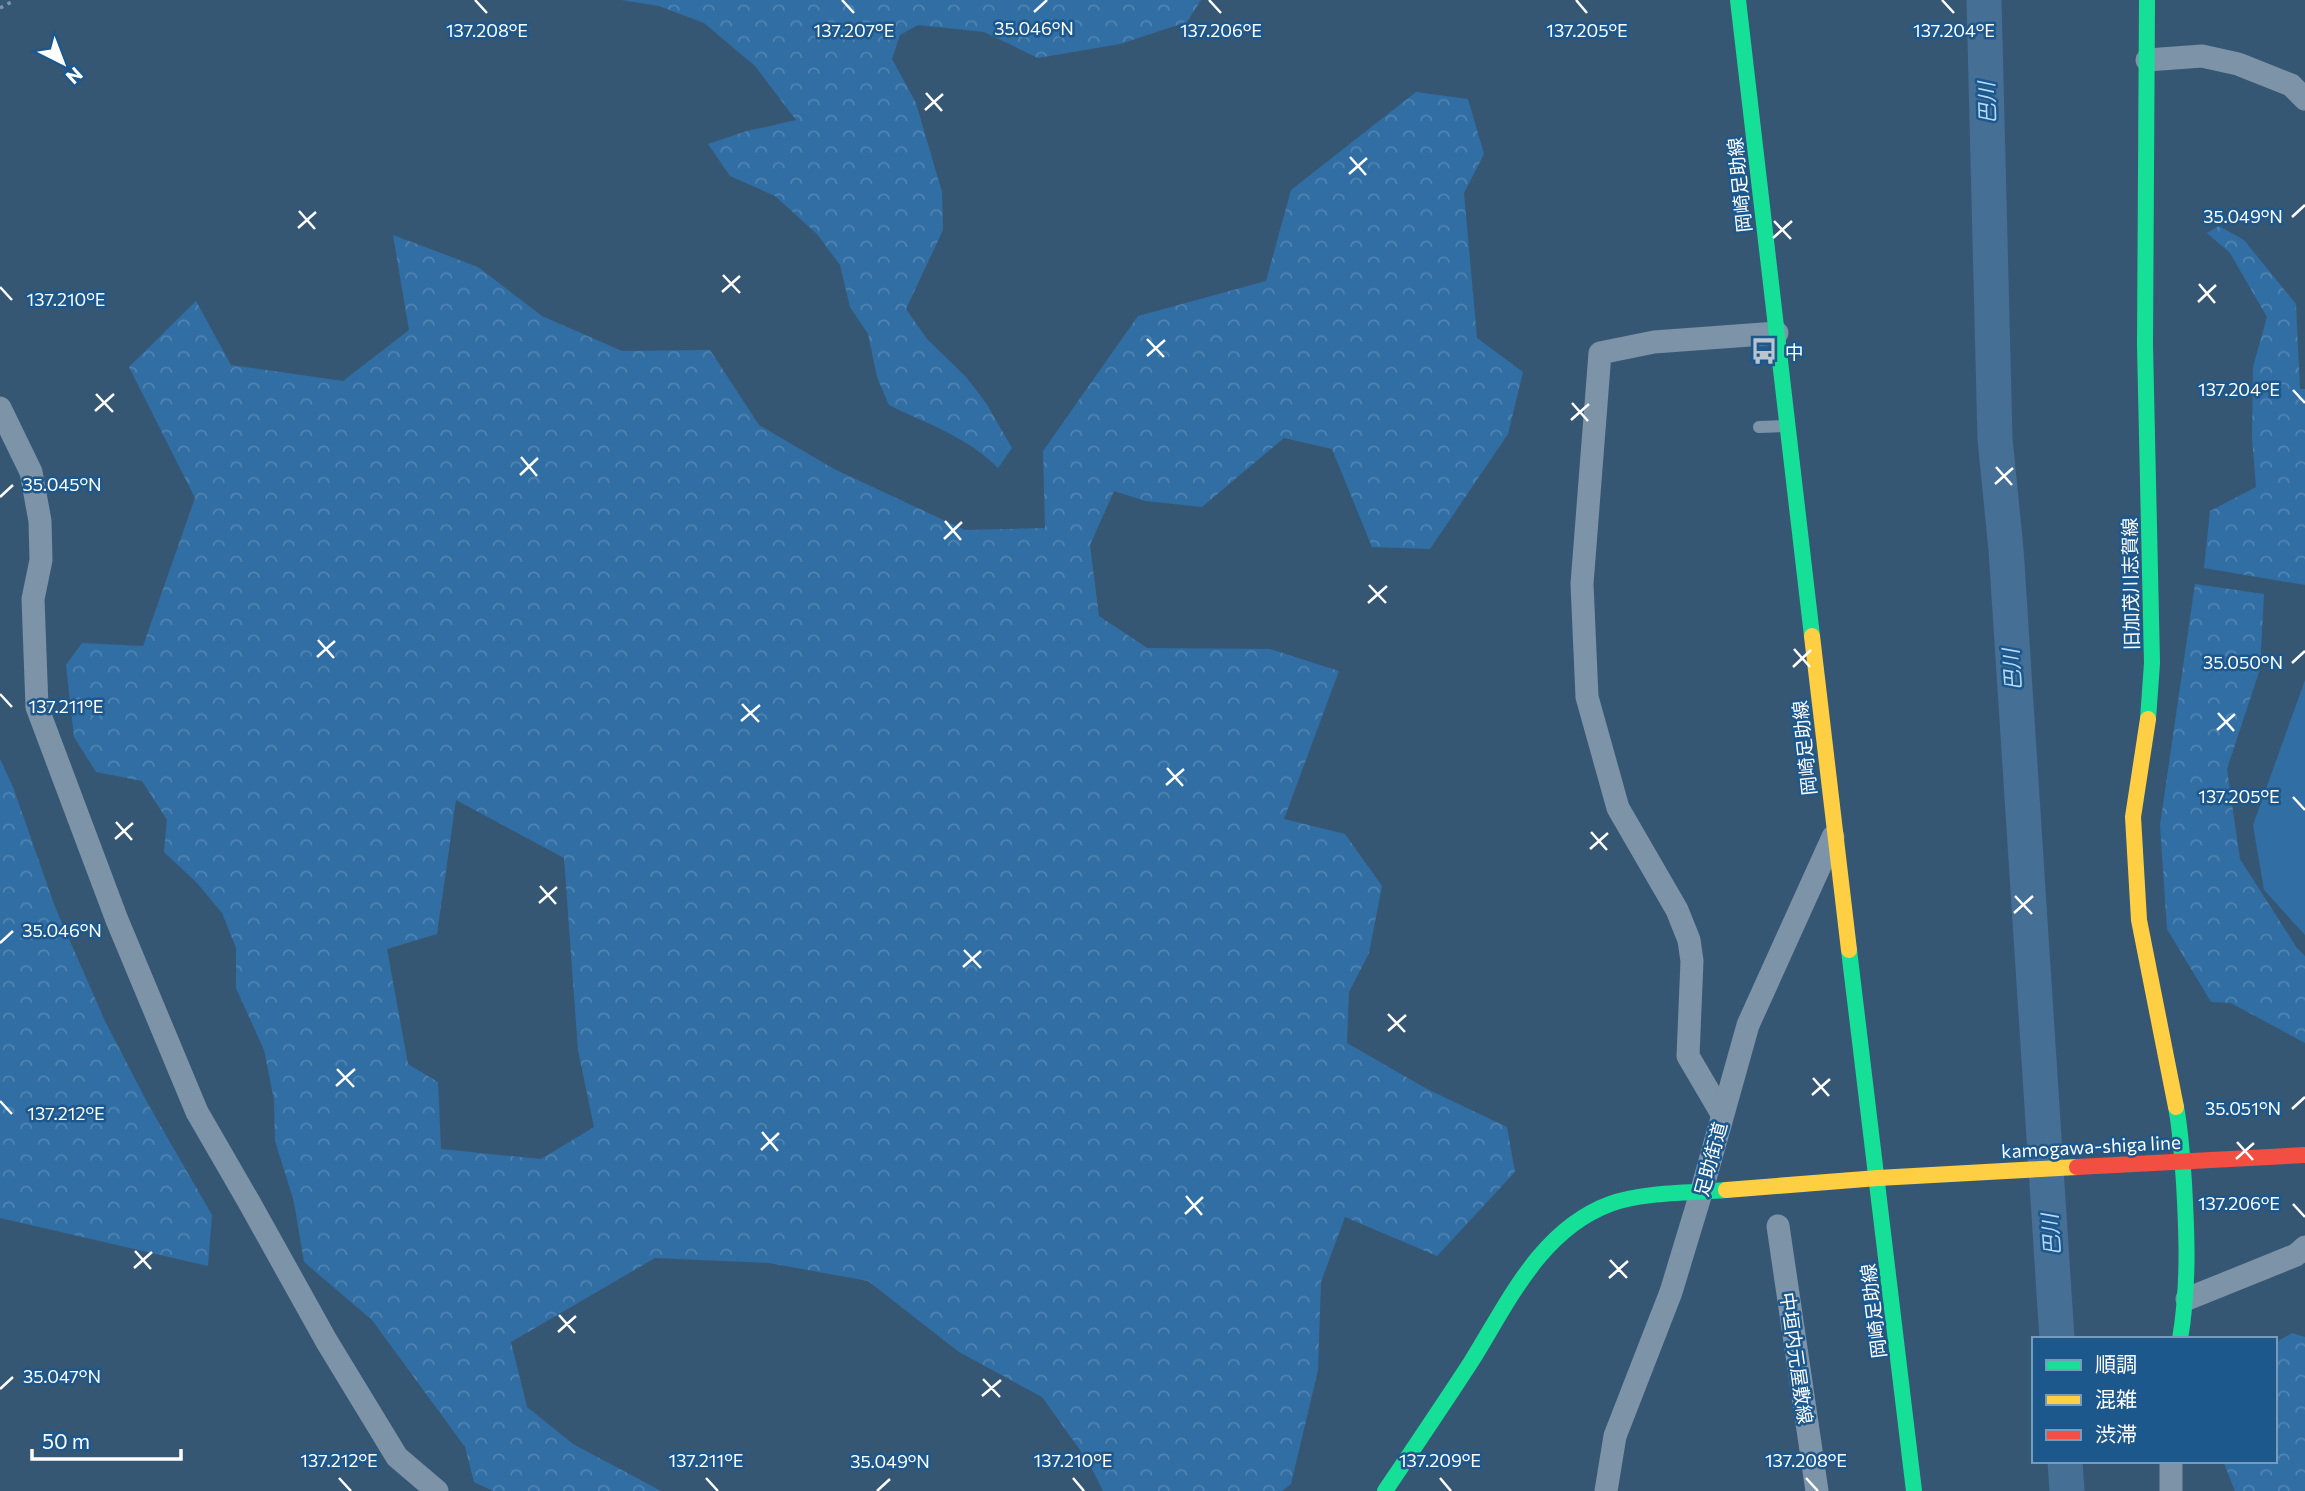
<svg xmlns="http://www.w3.org/2000/svg" width="2305" height="1491" viewBox="0 0 2305 1491" font-family="Commissioner,'Noto Sans JP',sans-serif">
  <style>
    .forest { fill: url(#forest-crowns); fill-rule: evenodd }
    .garden { fill: #316ea4 }
    .lines { fill: none; stroke-linecap: round; stroke-linejoin: round }
    .river { stroke: #456f94; stroke-width: 35 }
    .path { stroke: #7d93a7; stroke-width: 3.5; stroke-dasharray: 3.5 5; stroke-linecap: butt }
    .lane { stroke: #7d93a7; stroke-width: 12 }
    .street { stroke: #7d93a7; stroke-width: 23 }
    .fast { stroke: #16e098; stroke-width: 16 }
    .slow { stroke: #ffcf43; stroke-width: 16 }
    .jam { stroke: #f24e42; stroke-width: 16 }
    .ticks { fill: none; stroke: #fff; stroke-width: 2.5 }
    .labels { text-anchor: middle; dominant-baseline: central; stroke-width: 5; stroke-linejoin: round; paint-order: stroke }
    .street-label { font-size: 19px; fill: #fff; stroke: #1d588d }
    .poi-label { font-size: 19px; fill: #fff; stroke: #1d588d; text-anchor: start }
    .water-label { font-size: 21px; font-style: italic; fill: #b6d8f4; stroke: #1d588d }
    .ticks-label { font-size: 18px; text-anchor: middle; fill: #fff; stroke: #1d588d; stroke-width: 5; stroke-linejoin: round; paint-order: stroke }
  </style>
  <defs>
    <pattern id="forest-crowns" width="20" height="18" patternUnits="userSpaceOnUse" patternTransform="scale(1.75)"><rect width="20" height="18" fill="#316ea4"/><path d="M2 6a3 3 0 1 1 6 0M12 15a3 3 0 1 1 6 0" fill="none" stroke="#5084b2"/></pattern>
  </defs>
  <rect width="100%" height="100%" fill="#365774"/>
  <!-- forest -->
  <g class="forest">
    <path d="M621,0H1201L1187,22L1120,44L1038,58L984,32L918,25L900,35L892,59L916,103L942,192L943,230L906,309L927,339L966,377L986,403L1012,448L998,468C968,437 927,424 889,405L877,377L868,334L850,307L840,265L817,234L775,196L730,176L708,144L747,131L796,120L755,66L704,23L659,6Z"/>
    <path d="M1416,92L1468,99L1484,154L1464,193L1477,338L1523,372L1508,434L1430,549L1372,547L1332,449L1284,438L1202,507L1145,501L1114,491L1090,545L1099,616L1147,648L1270,649L1339,671L1284,819L1345,834L1382,886L1369,953L1349,992L1347,1043L1427,1089L1507,1127L1515,1172L1437,1256L1345,1217L1321,1282L1318,1370L1291,1484L1282,1491H1103L1088,1461L1042,1397L959,1352L868,1281L769,1263L655,1258L511,1342L527,1407L573,1444L661,1491H493L474,1482L465,1447L372,1320L304,1262L294,1202L275,1141L274,1100L264,1050L236,988V948L222,913L197,883L164,852L167,820L142,781L96,772L74,737L66,665L82,643L143,646L195,498L129,367L196,301L231,365L343,381L409,330L393,235L478,267L542,316L622,351L710,350L759,425L834,469L965,530L1045,528L1043,451L1138,316L1266,281L1291,190ZM456,800L564,858L578,1050L594,1127L541,1159L441,1149L438,1082L408,1064L387,949L437,934Z"/>
    <polygon points="2219,226 2244,240 2296,304 2300,389 2305,389 2305,585 2204,568 2210,511 2256,487 2252,438 2253,367 2267,317 2230,253 2207,233"/>
    <polygon points="2195,584 2264,594 2260,669 2227,769 2240,859 2297,948 2305,956 2305,1043 2231,1003 2211,1002 2167,929 2160,825"/>
    <polygon points="0,759 13,787 55,907 105,1021 148,1104 212,1215 208,1266 0,1218"/>
    <polygon points="2292,1333 2305,1337 2305,1491 2235,1491 2223,1461 2275,1461 2275,1343"/>
  </g>
  <!-- garden -->
  <polygon class="garden" points="2305,680 2305,935 2264,890 2253,825"/>
  <g class="lines">
    <!-- river -->
    <g class="river">
      <polyline points="1984,0 1995,439 2006,549 2057,1339"/>
      <polyline points="2065,1461 2067,1491"/>
    </g>
    <!-- path -->
    <polyline class="path" points="0,8 15,0"/>
    <!-- lane -->
    <polyline class="lane" points="1759,427 1784,426"/>
    <!-- street -->
    <g class="street">
      <polyline points="2147,60 2202,56 2238,64 2291,85 2305,99"/>
      <polyline points="0,408 31,472 40,521 41,560 33,599 37,707 117,920 197,1112 249,1202 327,1342 397,1457 437,1491"/>
      <polyline points="1722,1114 1688,1056 1692,961 1689,940 1677,910 1618,808 1587,697 1582,584 1600,353 1654,342 1777,333"/>
      <polyline points="1778,1226 1817,1491"/>
      <polyline points="2187,1299 2296,1255 2305,1247"/>
      <polyline points="2171,1461 2171,1491"/>
      <polyline points="1606,1491 1615,1436 1671,1292 1701,1193 1748,1025 1833,837"/>
    </g>
    <!-- fast -->
    <g class="fast">
      <polyline points="1738,0 1812,636"/>
      <polyline points="2147,0 2145,345 2152,663 2148,719"/>
      <polyline points="1849,950 1914,1491"/>
      <path d="M2176,1107C2181,1132 2182,1157 2184,1183C2187,1236 2189,1286 2180,1339"/>
      <path d="M1385,1491C1414,1448 1443,1405 1471,1362C1508,1303 1540,1230 1610,1204C1642,1192 1691,1193 1726,1190"/>
    </g>
    <!-- slow -->
    <g class="slow">
      <polyline points="1812,636 1849,950"/>
      <polyline points="2148,719 2133,817 2139,920 2176,1107"/>
      <polyline points="1726,1190 1878,1178 2077,1167"/>
    </g>
    <!-- jam -->
    <polyline class="jam" points="2077,1167 2305,1155"/>
  </g>
  <!-- ticks -->
  <path class="ticks" d="M475,0L487,13M842,0L854,13M1209,0L1221,13M1576,0L1587,13M1942,0L1954,13M1034,12L1047,0M926,93L942,111M925,110L943,94M1350,157L1366,175M1349,174L1367,158M299,211L315,229M2292,217L2305,205M1774,221L1791,239M298,228L316,212M1773,238L1792,221M723,275L740,293M2199,284L2215,303M0,287L12,300M722,292L740,276M2198,302L2216,285M1147,339L1164,357M1147,356L1165,340M2293,390L2305,403M96,394L113,412M1572,403L1588,421M95,411L114,394M1571,420L1589,404M521,457L537,476M1996,467L2012,485M520,475L538,458M1995,484L2013,468M0,497L13,485M945,521L961,540M944,539L962,522M1369,585L1386,603M1368,603L1387,586M318,640L334,658M1794,649L1810,667M317,657L335,641M2292,663L2305,651M1793,667L1811,650M0,694L12,707M742,704L759,722M2218,713L2234,731M741,721L760,705M2217,730L2235,714M1167,768L1183,786M1166,785L1184,769M2293,797L2305,810M116,822L132,840M1591,832L1607,850M115,839L133,823M1590,849L1608,833M540,886L556,904M2015,896L2032,914M539,903L557,887M2014,913L2033,896M0,943L13,931M964,950L981,968M963,967L981,951M1388,1014L1405,1032M1388,1031L1406,1015M337,1069L354,1087M1813,1078L1829,1096M336,1086L355,1069M1812,1095L1830,1079M0,1101L12,1114M2292,1109L2305,1097M762,1132L778,1151M2237,1142L2253,1160M761,1150L779,1133M2236,1159L2254,1143M1186,1196L1202,1215M2293,1204L2305,1217M1185,1214L1203,1197M135,1251L151,1269M1610,1260L1627,1278M134,1268L152,1252M1609,1278L1628,1261M559,1315L575,1333M558,1332L576,1316M983,1379L1000,1397M0,1389L13,1377M982,1396L1001,1380M339,1478L351,1491M706,1478L718,1491M1073,1478L1084,1491M1440,1478L1451,1491M1806,1478L1818,1491M877,1491L890,1479"/>
  <!-- icons -->
  <defs>
    <symbol id="bus-bare" viewBox="-9 -9 18 18"><path d="M-5-6H5V4H4V6H2V4H-2V6H-4V4H-5ZM-3.5-4V0h7V-4ZM-3.5 1.2v1.5H-2V1.2ZM2 1.2v1.5H3.5V1.2Z" fill="#b9c4ce" stroke="#1d588d" stroke-width="2.5" paint-order="stroke"/></symbol>
  </defs>
  <g fill-rule="evenodd">
    <use href="#bus-bare" x="1745" y="332" width="38" height="38"/>
  </g>
  <g class="labels">
    <!-- street labels -->
    <g class="street-label">
      <text transform="translate(1739 185) rotate(-96)">岡崎足助線</text>
      <text transform="translate(2130 584) rotate(-91)">旧加茂川志賀線</text>
      <text transform="translate(1804 748) rotate(-96)">岡崎足助線</text>
      <text transform="translate(2091 1146) rotate(-3)">kamogawa-shiga line</text>
      <text transform="translate(1710 1159) rotate(-75)">足助街道</text>
      <text transform="translate(1873 1311) rotate(-97)">岡崎足助線</text>
      <text transform="translate(1797 1358) rotate(82)">中垣内元屋敷線</text>
    </g>
    <!-- poi labels -->
    <g class="poi-label">
      <text x="1785" y="351">中</text>
    </g>
    <!-- water labels -->
    <g class="water-label">
      <text transform="translate(1986 103) rotate(-92)">巴川</text>
      <text transform="translate(2011 670) rotate(-94)">巴川</text>
      <text transform="translate(2050 1235) rotate(-94)">巴川</text>
    </g>
  </g>
  <g class="ticks-label">
    <text x="1034" y="35">35.046°N</text>
    <text x="487" y="37">137.208°E</text>
    <text x="854" y="37">137.207°E</text>
    <text x="1221" y="37">137.206°E</text>
    <text x="1587" y="37">137.205°E</text>
    <text x="1954" y="37">137.204°E</text>
    <text x="2243" y="223">35.049°N</text>
    <text x="66" y="306">137.210°E</text>
    <text x="2239" y="396">137.204°E</text>
    <text x="62" y="491">35.045°N</text>
    <text x="2243" y="669">35.050°N</text>
    <text x="66" y="713">137.211°E</text>
    <text x="2239" y="803">137.205°E</text>
    <text x="62" y="937">35.046°N</text>
    <text x="2243" y="1115">35.051°N</text>
    <text x="66" y="1120">137.212°E</text>
    <text x="2239" y="1210">137.206°E</text>
    <text x="62" y="1383">35.047°N</text>
    <text x="339" y="1467">137.212°E</text>
    <text x="706" y="1467">137.211°E</text>
    <text x="1073" y="1467">137.210°E</text>
    <text x="1440" y="1467">137.209°E</text>
    <text x="1806" y="1467">137.208°E</text>
    <text x="890" y="1468">35.049°N</text>
  </g>
  <!-- legend -->
  <rect x="2032" y="1337" width="245" height="126" fill="#1d588d" stroke="#779bbb" stroke-width="2"/>
  <rect x="2046" y="1360" width="35" height="10" fill="#16e098" stroke="#779bbb" stroke-width="2"/>
  <text x="2095" y="1372" font-size="21" fill="#ffffff">順調</text>
  <rect x="2046" y="1395" width="35" height="10" fill="#ffcf43" stroke="#779bbb" stroke-width="2"/>
  <text x="2095" y="1407" font-size="21" fill="#ffffff">混雑</text>
  <rect x="2046" y="1430" width="35" height="10" fill="#f24e42" stroke="#779bbb" stroke-width="2"/>
  <text x="2095" y="1442" font-size="21" fill="#ffffff">渋滞</text>
  <!-- north arrow -->
  <g transform="translate(63 63) rotate(138)" stroke="#1d588d" stroke-width="5" paint-order="stroke">
  <path d="M0-5L12 26L0 18L-12 26Z" fill="#ffffff"/>
  <text y="-10" font-size="19" font-weight="bold" text-anchor="middle" fill="#ffffff">N</text>
  </g>
  <!-- scale -->
  <path d="M32 1449v10h149v-10" fill="none" stroke="#ffffff" stroke-width="3.5"/>
  <text x="42" y="1449" font-size="21" fill="#ffffff" stroke="#1d588d" stroke-width="5" paint-order="stroke">50 m</text>
</svg>
